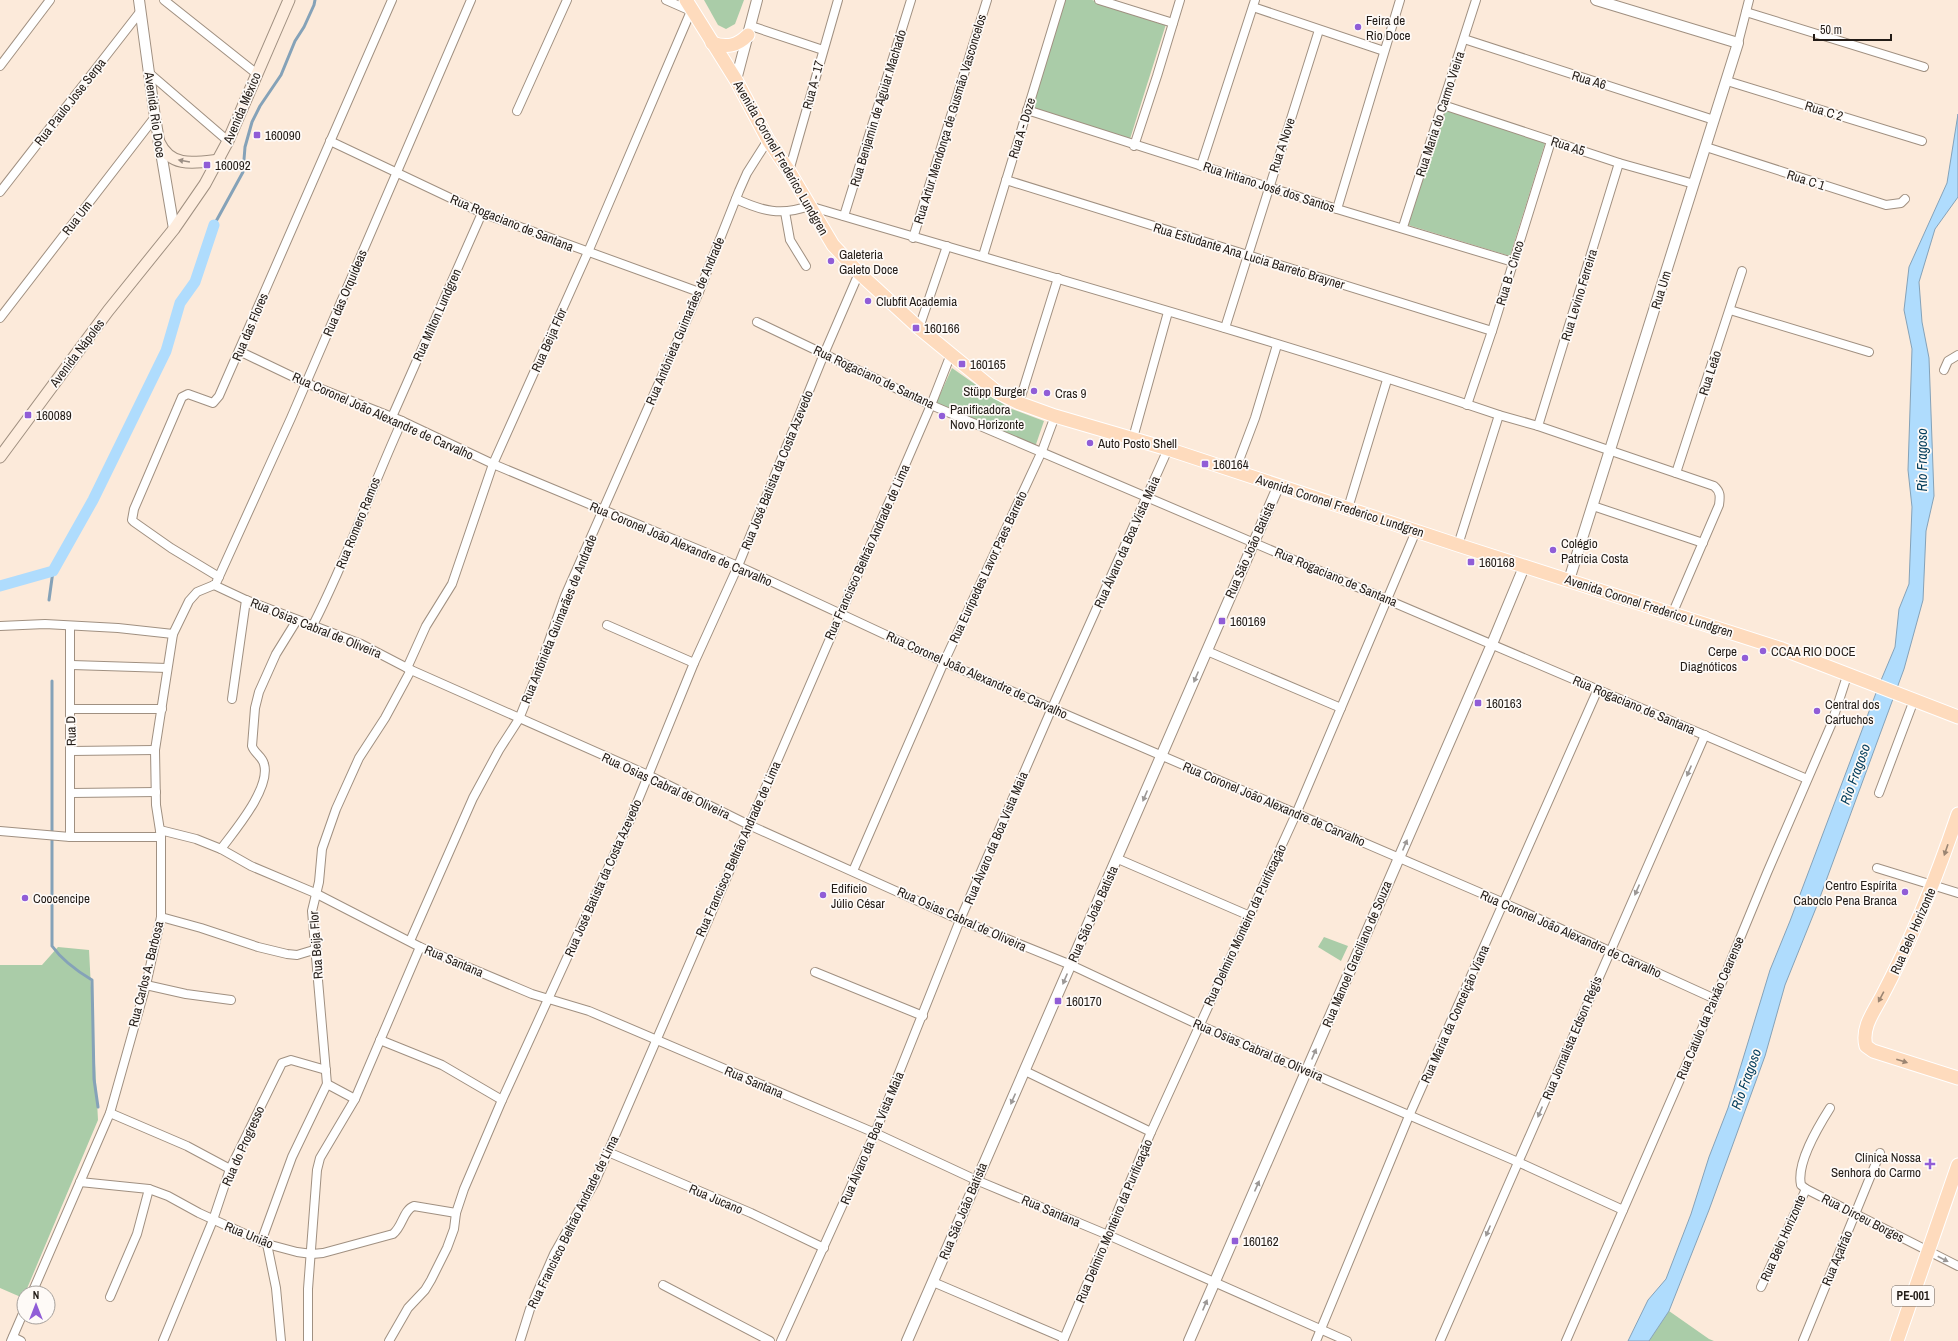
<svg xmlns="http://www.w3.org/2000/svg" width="1958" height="1341" viewBox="0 0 1958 1341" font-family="'Archivo Narrow',sans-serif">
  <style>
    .green { fill: #aacca8 }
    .water { fill: #afdcfd; stroke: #85a2b8 }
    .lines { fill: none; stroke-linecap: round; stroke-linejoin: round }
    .stream { stroke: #85a2b8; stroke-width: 3 }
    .canal { stroke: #afdcfd; stroke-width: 11 }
    .minor-casing { stroke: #a09081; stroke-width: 10 }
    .tertiary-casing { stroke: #a09081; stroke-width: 12 }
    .secondary-casing { stroke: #a09081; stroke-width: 13 }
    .primary-casing { stroke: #fff; stroke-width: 15 }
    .minor { stroke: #fff; stroke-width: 8 }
    .tertiary { stroke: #fff; stroke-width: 10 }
    .secondary { stroke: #feedde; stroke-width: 11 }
    .primary { stroke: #fedbbd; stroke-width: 13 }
    .oneway { fill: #9b8e84 }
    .oneway2 { fill: #9c9896 }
    .oneway3 { fill: #9b8572 }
    .poi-dot { fill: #905dd7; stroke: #fefaf7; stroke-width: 1.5 }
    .labels { text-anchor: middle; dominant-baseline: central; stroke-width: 3.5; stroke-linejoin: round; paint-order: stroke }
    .shield { fill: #fefaf7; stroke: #645e5a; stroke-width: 1 }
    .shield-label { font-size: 12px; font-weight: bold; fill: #221b16 }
    .poi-label { font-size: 13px; fill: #221b16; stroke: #fefaf7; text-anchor: start }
    .street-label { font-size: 13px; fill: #221b16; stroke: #fefaf7 }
    .water-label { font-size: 14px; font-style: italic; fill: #033d5c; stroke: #fefaf7 }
  </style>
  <rect width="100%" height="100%" fill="#fceada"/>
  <!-- green -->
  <g class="green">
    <polygon points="704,0 744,0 735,24 726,29 718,25"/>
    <polygon points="1064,0 1092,0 1166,24 1130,139 1031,107"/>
    <polygon points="1444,108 1546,140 1510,256 1408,225"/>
    <polygon points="952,368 1009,408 1044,421 1033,453 933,410"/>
    <polygon points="1324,937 1348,946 1341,961 1318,947"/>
    <polygon points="58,947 89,950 98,1120 23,1298 0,1288 0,965 42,965"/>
    <polygon points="1669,1311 1709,1339 1714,1341 1649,1341"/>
  </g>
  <!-- water -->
  <polygon class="water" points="1958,114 1958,197 1935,229 1919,282 1922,322 1929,358 1934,496 1926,531 1923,600 1904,669 1816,908 1785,985 1765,1056 1709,1210 1669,1311 1649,1341 1628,1341 1648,1300 1666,1279 1691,1214 1709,1157 1728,1108 1770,970 1790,921 1879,685 1895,647 1899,609 1909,584 1912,507 1908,470 1912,349 1904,310 1909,267 1947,183"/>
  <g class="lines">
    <!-- stream -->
    <g class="stream">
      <polyline points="214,225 243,172 245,147 252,122 260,106 281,75 295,41 304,27 314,5 315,0"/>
      <polyline points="49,600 53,571"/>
      <path d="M52,681V946C62,960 77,971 92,980L94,1079L98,1107"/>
    </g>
    <!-- canal -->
    <polyline class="canal" points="0,586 53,571 93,500 166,351 180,303 195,282 214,225"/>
    <defs>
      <g id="minor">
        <polyline points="164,0 257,74"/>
        <polyline points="1099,0 1173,23"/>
        <polyline points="1253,7 1384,51"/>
        <polyline points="1746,12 1924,67"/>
        <polyline points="751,26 823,50"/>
        <polyline points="1464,39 1714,120"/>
        <polyline points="1738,43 1749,0"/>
        <polyline points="0,66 50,0"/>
        <polyline points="149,73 228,141"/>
        <polyline points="1727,81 1922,141"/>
        <polyline points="1443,105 1619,163 1694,184"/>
        <polyline points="1027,110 1337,209 1513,262"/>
        <polyline points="517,111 567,0"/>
        <polyline points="330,141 482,213 699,292"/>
        <polyline points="1134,146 1157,76 1180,0"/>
        <polyline points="1706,147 1886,205 1901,203 1905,199"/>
        <polyline points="1201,166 1255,0"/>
        <polyline points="789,171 838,0"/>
        <polyline points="1006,180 1492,331"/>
        <polyline points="0,192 140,12"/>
        <path d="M736,199C762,211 781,216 809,206C1039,274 1271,338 1499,415L1538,426L1714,486C1721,492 1720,497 1719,505L1673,612"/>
        <polyline points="1337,209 1400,0"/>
        <polyline points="785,212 790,240 806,266"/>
        <polyline points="844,216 911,0"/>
        <polyline points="1403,227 1476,0"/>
        <polyline points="913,238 987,0"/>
        <polyline points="983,256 1061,0"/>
        <polyline points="1730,310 1869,352"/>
        <polyline points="0,318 155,117"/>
        <polyline points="757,322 931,405 1807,779"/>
        <polyline points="919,328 947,246"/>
        <polyline points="1225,328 1319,30"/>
        <polyline points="239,351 306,383 402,421 493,464 738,566 944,662 1504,903 1715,999"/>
        <polyline points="1944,370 1948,361 1958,355"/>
        <polyline points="1019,403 1058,278"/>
        <polyline points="1467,405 1492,331 1551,141"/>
        <polyline points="392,417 482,213"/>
        <polyline points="1538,426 1619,163"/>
        <polyline points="1133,438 1168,312"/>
        <polyline points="1235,471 1255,418 1277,345"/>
        <polyline points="1676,473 1742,271"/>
        <polyline points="1593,506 1703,543"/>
        <polyline points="1348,508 1387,380"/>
        <polyline points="1458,545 1499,415"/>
        <polyline points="219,577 171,548 134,522 132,520 134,509 182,397 188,394 213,403 219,396 392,0"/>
        <polyline points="217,581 291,418 471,0"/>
        <polyline points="214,585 246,600 361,644 411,670 648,775 749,825 960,920 1071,965 1199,1025 1518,1162 1623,1210"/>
        <path d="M313,625C347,559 371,489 402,421"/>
        <polyline points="607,625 694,663"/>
        <polyline points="0,626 45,624 118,628 173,634"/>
        <polyline points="1207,651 1341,708"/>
        <polyline points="72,665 167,668"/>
        <polyline points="407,668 426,626 452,584 493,464 588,252 691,11 666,0"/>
        <polyline points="232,699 246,600"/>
        <polyline points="70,709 162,709"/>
        <polyline points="71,751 155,750"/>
        <polyline points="72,793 156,792"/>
        <polyline points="1879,793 1914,700"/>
        <polyline points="160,830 196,839 221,849 251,866 315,893 420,947 532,994 589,1011 875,1133 976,1180 1108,1235 1347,1341"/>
        <polyline points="0,831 70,837 161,837"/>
        <polyline points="70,837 70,626"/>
        <path d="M221,849C235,830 271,788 264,764C262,756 254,753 252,746L255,708L259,692L276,654L297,620"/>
        <polyline points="1118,859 1250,916"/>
        <polyline points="1877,868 1958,893"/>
        <polyline points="853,871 944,662 1042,451 1055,416"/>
        <polyline points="161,917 201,928 258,947 287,954 297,955 317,949"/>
        <polyline points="410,941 473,798 499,750 519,719 539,669 565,596 699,292 739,191 747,173 768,140"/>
        <polyline points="815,972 923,1016"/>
        <polyline points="146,985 186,994 231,1000"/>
        <polyline points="380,1040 442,1065 502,1100"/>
        <polyline points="1025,1071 1151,1132"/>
        <polyline points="327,1084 355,1099"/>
        <path d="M1830,1108C1818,1127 1796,1163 1801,1185L1806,1189L1958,1266"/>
        <polyline points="110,1113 187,1146 230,1169"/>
        <polyline points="608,1152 751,1213 824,1248"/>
        <path d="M80,1182L149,1189L168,1196L199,1213L267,1244L297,1252L312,1254L323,1253L393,1234C403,1226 403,1210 414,1206L456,1213"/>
        <polyline points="261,1242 292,1157 327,1084 312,911 319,882 322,849 336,809 359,758 385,718 411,670"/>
        <polyline points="267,1244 276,1288 281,1341"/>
        <polyline points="933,1282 1064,1338"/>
        <polyline points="663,1285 770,1341"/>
        <polyline points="1761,1287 1806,1189"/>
        <polyline points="32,1293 110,1113 146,985 161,917 161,837 156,805 155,750 173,634 189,601 197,592 214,585"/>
        <polyline points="110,1297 137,1234 149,1189"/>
        <polyline points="13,1337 21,1341"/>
        <polyline points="11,1341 24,1311"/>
        <polyline points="163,1341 213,1220 230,1169 282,1063 291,1060 326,1070"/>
        <polyline points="308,1341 308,1289 317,1170 320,1158 355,1099 420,947"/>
        <polyline points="389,1341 408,1308 425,1290 431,1280 447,1248 454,1229 456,1213 464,1189 502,1100 630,820 694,663 738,566 824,354 859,273"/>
        <polyline points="520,1341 530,1309 554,1254 595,1182 931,405 951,354"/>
        <polyline points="781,1341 875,1133 960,920 1052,708 1168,449"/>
        <polyline points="1063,1341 1151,1132 1296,814 1416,531"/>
        <polyline points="1316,1341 1409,1116 1598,689"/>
        <polyline points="1440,1341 1705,735"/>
        <polyline points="1566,1341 1715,999 1767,873 1831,725 1848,673"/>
        <polyline points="1803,1341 1880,1153"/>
      </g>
      <g id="tertiary">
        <polyline points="139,0 155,117 174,229"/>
        <polyline points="736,80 757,0"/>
        <polyline points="1569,580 1738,43 1596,0"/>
        <polyline points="907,1341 1278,487"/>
        <polyline points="1189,1341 1492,644 1524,567"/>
      </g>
      <g id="secondary">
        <path d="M159,142C171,168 194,163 219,160"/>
        <polyline points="0,457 108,311 174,229 205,184 228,141 289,0"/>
      </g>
      <g id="primary">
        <polyline points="686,0 736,80 768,140 789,171 833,245 859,273 919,328 997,392 1019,403 1055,416 1168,449 1458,545 1782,649 1958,717"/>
        <path d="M712,43C727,48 737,46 748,35"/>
        <path d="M1958,814C1937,876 1913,937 1882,996C1874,1011 1861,1028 1866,1046L1873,1051L1958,1078"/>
        <polyline points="1897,1341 1958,1165"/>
      </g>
    </defs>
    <!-- minor casing -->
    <use href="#minor" class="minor-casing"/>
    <!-- tertiary casing -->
    <use href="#tertiary" class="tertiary-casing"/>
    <!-- secondary casing -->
    <use href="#secondary" class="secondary-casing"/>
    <!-- primary casing -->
    <use href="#primary" class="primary-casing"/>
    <!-- minor -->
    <use href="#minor" class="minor"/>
    <!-- tertiary -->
    <use href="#tertiary" class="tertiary"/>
    <!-- secondary -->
    <use href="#secondary" class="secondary"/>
    <!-- primary -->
    <use href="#primary" class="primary"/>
  </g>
  <!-- one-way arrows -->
  <defs><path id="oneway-solid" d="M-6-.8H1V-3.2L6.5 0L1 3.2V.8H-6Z"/></defs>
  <use class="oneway" href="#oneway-solid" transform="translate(184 161) rotate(-170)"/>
  <g class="oneway2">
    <use href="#oneway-solid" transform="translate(1196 677) rotate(113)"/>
    <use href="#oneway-solid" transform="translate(1689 771) rotate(113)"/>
    <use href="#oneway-solid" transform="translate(1145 796) rotate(113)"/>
    <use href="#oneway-solid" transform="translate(1405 845) rotate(-67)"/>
    <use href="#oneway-solid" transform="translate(1637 890) rotate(114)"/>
    <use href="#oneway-solid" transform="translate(1065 979) rotate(113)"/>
    <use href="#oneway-solid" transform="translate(1314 1054) rotate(-67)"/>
    <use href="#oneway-solid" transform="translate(1013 1099) rotate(114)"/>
    <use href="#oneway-solid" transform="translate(1540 1112) rotate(113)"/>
    <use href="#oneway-solid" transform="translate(1257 1186) rotate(-66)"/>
    <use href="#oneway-solid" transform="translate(1488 1231) rotate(113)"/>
    <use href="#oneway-solid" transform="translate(1943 1259) rotate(27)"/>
    <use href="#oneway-solid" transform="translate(1205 1305) rotate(-67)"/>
  </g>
  <g class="oneway3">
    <use href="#oneway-solid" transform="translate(1946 850) rotate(109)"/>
    <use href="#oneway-solid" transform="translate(1881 997) rotate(118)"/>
    <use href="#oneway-solid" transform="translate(1902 1061) rotate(18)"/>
  </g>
  <!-- markers -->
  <g class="poi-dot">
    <circle cx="1358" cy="27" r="4"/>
    <rect x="253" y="131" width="8" height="8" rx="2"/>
    <rect x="203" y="161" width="8" height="8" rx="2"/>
    <circle cx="831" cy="261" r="4"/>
    <circle cx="868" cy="301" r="4"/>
    <rect x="912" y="324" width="8" height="8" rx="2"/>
    <rect x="958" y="360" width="8" height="8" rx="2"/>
    <circle cx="1034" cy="391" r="4"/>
    <circle cx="1047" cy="393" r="4"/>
    <rect x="24" y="411" width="8" height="8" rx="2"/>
    <circle cx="942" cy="416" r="4"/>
    <circle cx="1090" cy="443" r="4"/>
    <rect x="1201" y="460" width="8" height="8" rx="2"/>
    <circle cx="1553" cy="550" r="4"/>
    <rect x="1467" y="558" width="8" height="8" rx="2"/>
    <rect x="1218" y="617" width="8" height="8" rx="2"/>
    <circle cx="1763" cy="651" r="4"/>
    <circle cx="1745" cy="658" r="4"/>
    <rect x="1474" y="699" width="8" height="8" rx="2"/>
    <circle cx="1817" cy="711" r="4"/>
    <circle cx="1905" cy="892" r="4"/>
    <circle cx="823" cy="895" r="4"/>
    <circle cx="25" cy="898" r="4"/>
    <rect x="1054" y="997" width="8" height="8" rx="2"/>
    <path d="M1928 1158h4v4h4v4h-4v4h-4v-4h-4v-4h4z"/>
    <rect x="1231" y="1237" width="8" height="8" rx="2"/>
  </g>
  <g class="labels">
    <!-- shield labels -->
    <rect class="shield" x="1892" y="1286" width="42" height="20" rx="3"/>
    <g class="shield-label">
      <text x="1913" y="1296">PE-001</text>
    </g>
    <!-- poi labels -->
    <g class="poi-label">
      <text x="1366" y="20">Feira de<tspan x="1366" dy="15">Rio Doce</tspan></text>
      <text x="265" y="135">160090</text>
      <text x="215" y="165">160092</text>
      <text x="839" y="254">Galeteria<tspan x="839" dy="15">Galeto Doce</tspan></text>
      <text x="876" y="301">Clubfit Academia</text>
      <text x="924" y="328">160166</text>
      <text x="970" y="364">160165</text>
      <text x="1026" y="391" text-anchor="end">Stüpp Burger</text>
      <text x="1055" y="393">Cras 9</text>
      <text x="950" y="409">Panificadora<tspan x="950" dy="15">Novo Horizonte</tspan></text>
      <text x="36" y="415">160089</text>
      <text x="1098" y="443">Auto Posto Shell</text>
      <text x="1213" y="464">160164</text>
      <text x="1561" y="543">Colégio<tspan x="1561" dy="15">Patrícia Costa</tspan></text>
      <text x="1479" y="562">160168</text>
      <text x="1230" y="621">160169</text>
      <text x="1737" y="651" text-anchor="end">Cerpe<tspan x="1737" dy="15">Diagnóticos</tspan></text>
      <text x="1771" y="651">CCAA RIO DOCE</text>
      <text x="1486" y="703">160163</text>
      <text x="1825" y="704">Central dos<tspan x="1825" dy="15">Cartuchos</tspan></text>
      <text x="1897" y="885" text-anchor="end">Centro Espírita<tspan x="1897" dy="15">Caboclo Pena Branca</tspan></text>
      <text x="831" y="888">Edifício<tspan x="831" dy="15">Júlio César</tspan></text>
      <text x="33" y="898">Coocencipe</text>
      <text x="1066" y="1001">160170</text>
      <text x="1921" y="1157" text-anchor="end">Clínica Nossa<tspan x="1921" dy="15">Senhora do Carmo</tspan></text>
      <text x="1243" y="1241">160162</text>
    </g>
    <!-- street labels -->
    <g class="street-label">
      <text transform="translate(1589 80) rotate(17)">Rua A6</text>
      <text transform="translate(813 85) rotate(-75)">Rua A - 17</text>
      <text transform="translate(70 102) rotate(-52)">Rua Paulo Jose Serpa</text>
      <text transform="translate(242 108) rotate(-67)">Avenida México</text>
      <text transform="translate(878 108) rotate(-73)">Rua Benjamin de Aguiar Machado</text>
      <text transform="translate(1824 111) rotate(17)">Rua C 2</text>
      <text transform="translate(1440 114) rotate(-72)">Rua Maria do Carmo Vieira</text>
      <text transform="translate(155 115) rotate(82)">Avenida Rio Doce</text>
      <text transform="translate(950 119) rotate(-73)">Rua Artur Mendonça de Gusmão Vasconcelos</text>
      <text transform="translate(1022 128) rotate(-73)">Rua A - Doze</text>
      <text transform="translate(1282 145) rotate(-72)">Rua A Nove</text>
      <text transform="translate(1568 146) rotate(18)">Rua A5</text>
      <text transform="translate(781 158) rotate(60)">Avenida Coronel Frederico Lundgren</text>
      <text transform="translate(1806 180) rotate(18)">Rua C 1</text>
      <text transform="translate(1269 187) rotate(18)">Rua Iritiano José dos Santos</text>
      <text transform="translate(77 218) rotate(-52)">Rua Um</text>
      <text transform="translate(512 223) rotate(22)">Rua Rogaciano de Santana</text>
      <text transform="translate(1249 256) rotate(17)">Rua Estudante Ana Lucia Barreto Brayner</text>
      <text transform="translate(1510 273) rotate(-73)">Rua B - Cinco</text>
      <text transform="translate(1661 290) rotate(-73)">Rua Um</text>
      <text transform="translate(345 293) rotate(-67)">Rua das Orquídeas</text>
      <text transform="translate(1579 295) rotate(-73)">Rua Levino Ferreira</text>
      <text transform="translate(437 315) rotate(-66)">Rua Milton Lundgren</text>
      <text transform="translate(685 321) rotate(-67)">Rua Antônieta Guimarães de Andrade</text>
      <text transform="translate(250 327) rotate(-67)">Rua das Flores</text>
      <text transform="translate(549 340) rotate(-66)">Rua Beija Flor</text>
      <text transform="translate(77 353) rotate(-53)">Avenida Nápoles</text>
      <text transform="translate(1710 373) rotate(-72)">Rua Leão</text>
      <text transform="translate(874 377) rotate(25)">Rua Rogaciano de Santana</text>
      <text transform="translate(383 416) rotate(24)">Rua Coronel João Alexandre de Carvalho</text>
      <text transform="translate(777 470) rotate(-68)">Rua José Batista da Costa Azevedo</text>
      <text transform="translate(1340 506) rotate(18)">Avenida Coronel Frederico Lundgren</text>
      <text transform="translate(358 523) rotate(-68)">Rua Romero Ramos</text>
      <text transform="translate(1127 542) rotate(-66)">Rua Álvaro da Boa Vista Maia</text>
      <text transform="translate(681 544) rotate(23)">Rua Coronel João Alexandre de Carvalho</text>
      <text transform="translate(1250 550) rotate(-66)">Rua São João Batista</text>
      <text transform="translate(867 552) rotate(-66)">Rua Francisco Beltrão Andrade de Lima</text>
      <text transform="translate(988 567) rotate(-65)">Rua Eurípedes Lavor Paes Barreto</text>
      <text transform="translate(1336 577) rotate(23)">Rua Rogaciano de Santana</text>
      <text transform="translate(1649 606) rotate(18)">Avenida Coronel Frederico Lundgren</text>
      <text transform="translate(559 619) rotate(-68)">Rua Antônieta Guimarães de Andrade</text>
      <text transform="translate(316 628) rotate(22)">Rua Osias Cabral de Oliveira</text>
      <text transform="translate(977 675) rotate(24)">Rua Coronel João Alexandre de Carvalho</text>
      <text transform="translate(1634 705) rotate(23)">Rua Rogaciano de Santana</text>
      <text transform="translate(71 731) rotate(-91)">Rua D</text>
      <text transform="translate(666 786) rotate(25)">Rua Osias Cabral de Oliveira</text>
      <text transform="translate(1274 804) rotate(23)">Rua Coronel João Alexandre de Carvalho</text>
      <text transform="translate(996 838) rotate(-67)">Rua Álvaro da Boa Vista Maia</text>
      <text transform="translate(738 849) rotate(-66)">Rua Francisco Beltrão Andrade de Lima</text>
      <text transform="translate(603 878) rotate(-66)">Rua José Batista da Costa Azevedo</text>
      <text transform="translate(1093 914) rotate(-66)">Rua São João Batista</text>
      <text transform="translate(962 919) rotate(24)">Rua Osias Cabral de Oliveira</text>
      <text transform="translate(1245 925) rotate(-65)">Rua Delmiro Monteiro da Purificação</text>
      <text transform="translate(1913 931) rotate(-66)">Rua Belo Horizonte</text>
      <text transform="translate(1571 934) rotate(24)">Rua Coronel João Alexandre de Carvalho</text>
      <text transform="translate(316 945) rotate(-94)">Rua Beija Flor</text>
      <text transform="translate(1357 954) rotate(-67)">Rua Manoel Graciliano de Souza</text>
      <text transform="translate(454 961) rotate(23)">Rua Santana</text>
      <text transform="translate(146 974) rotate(-76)">Rua Carlos A. Barbosa</text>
      <text transform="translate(1710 1008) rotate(-67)">Rua Catulo da Paixão Cearense</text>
      <text transform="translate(1455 1014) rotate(-66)">Rua Maria da Conceição Viana</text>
      <text transform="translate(1572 1038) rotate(-67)">Rua Jornalista Edson Régis</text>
      <text transform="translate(1258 1050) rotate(23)">Rua Osias Cabral de Oliveira</text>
      <text transform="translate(754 1082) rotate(23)">Rua Santana</text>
      <text transform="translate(872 1138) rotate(-67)">Rua Álvaro da Boa Vista Maia</text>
      <text transform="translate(243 1146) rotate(-66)">Rua do Progresso</text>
      <text transform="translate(716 1199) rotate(23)">Rua Jucano</text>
      <text transform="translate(963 1211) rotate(-67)">Rua São João Batista</text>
      <text transform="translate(1051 1211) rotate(23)">Rua Santana</text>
      <text transform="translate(1863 1218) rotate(27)">Rua Dirceu Borges</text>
      <text transform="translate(1114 1221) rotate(-67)">Rua Delmiro Monteiro da Purificação</text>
      <text transform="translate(573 1222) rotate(-64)">Rua Francisco Beltrão Andrade de Lima</text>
      <text transform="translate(249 1235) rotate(22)">Rua União</text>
      <text transform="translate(1783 1238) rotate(-66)">Rua Belo Horizonte</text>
      <text transform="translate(1837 1258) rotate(-67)">Rua Açafrão</text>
    </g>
    <!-- water labels -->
    <g class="water-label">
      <text transform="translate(1922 460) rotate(-90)">Rio Fragoso</text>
      <text transform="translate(1855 774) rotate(-70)">Rio Fragoso</text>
      <text transform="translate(1746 1079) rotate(-70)">Rio Fragoso</text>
    </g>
  </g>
  <!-- north arrow -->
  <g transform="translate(36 1305)"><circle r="19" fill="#fefaf7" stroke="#a6a19d"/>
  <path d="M0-3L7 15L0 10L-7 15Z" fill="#905dd7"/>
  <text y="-6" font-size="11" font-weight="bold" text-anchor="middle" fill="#221b16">N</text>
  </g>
  <!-- scale -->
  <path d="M1814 34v6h77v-6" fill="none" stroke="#221b16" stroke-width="2"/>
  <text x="1820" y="34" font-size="12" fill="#221b16" stroke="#fefaf7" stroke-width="3" paint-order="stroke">50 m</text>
</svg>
